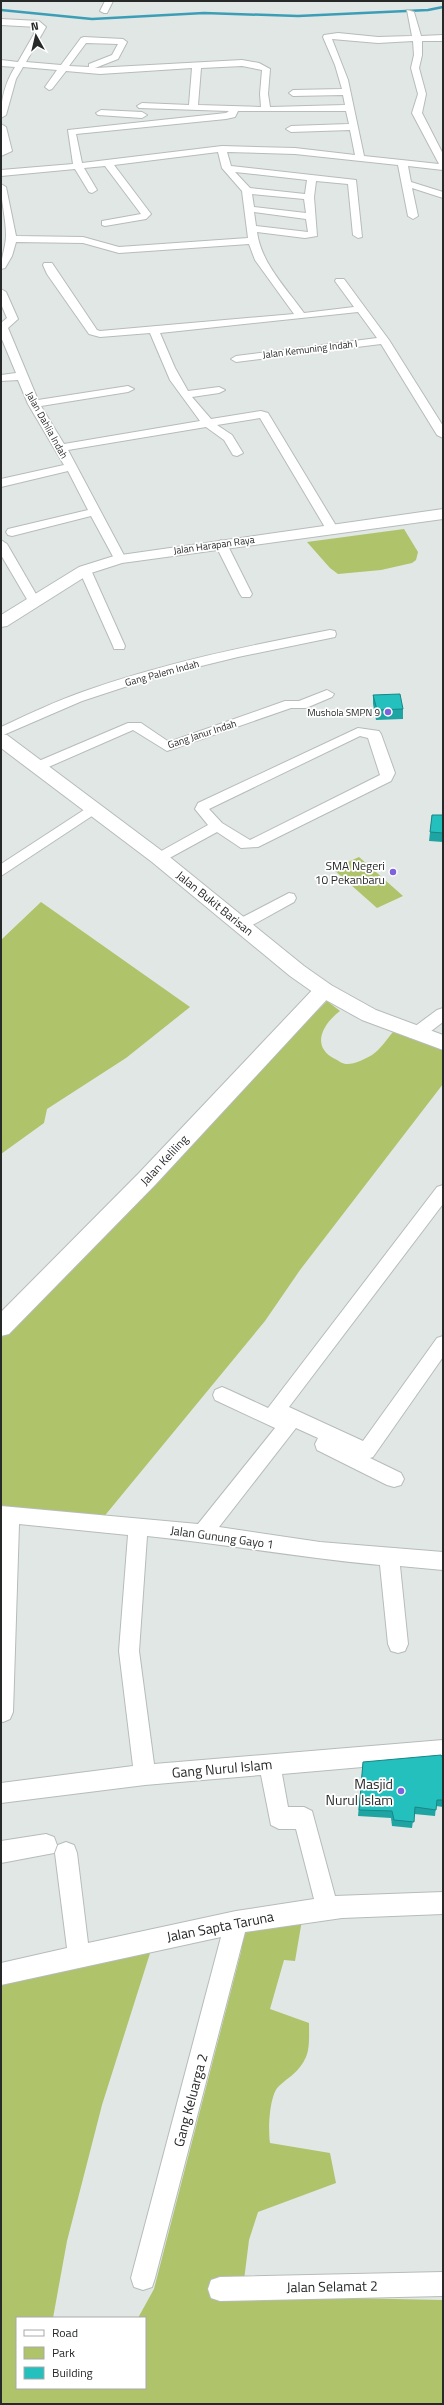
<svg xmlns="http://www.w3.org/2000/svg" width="444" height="2405" viewBox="0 0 444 2405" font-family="'Titillium Web',sans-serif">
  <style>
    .green { fill: #aec36a }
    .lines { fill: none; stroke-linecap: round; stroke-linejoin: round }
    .stream { stroke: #3c9eb6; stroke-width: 2.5 }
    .minor-casing { stroke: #b6bcb9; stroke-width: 2 }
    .tertiary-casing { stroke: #b6bcb9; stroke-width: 2 }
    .secondary-casing { stroke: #b6bcb9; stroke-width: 2 }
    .primary-casing { stroke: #b6bcb9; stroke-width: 2 }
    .minor { fill: #fff; fill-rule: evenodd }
    .tertiary { fill: #fff; fill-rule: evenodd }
    .secondary { fill: #fff; fill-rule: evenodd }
    .primary { fill: #fff; fill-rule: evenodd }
    .wall { fill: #1ea5a3 }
    .building { fill: #23c0be; stroke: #188685 }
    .poi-dot { fill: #7e62dd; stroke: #fff; stroke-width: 1.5 }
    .labels { text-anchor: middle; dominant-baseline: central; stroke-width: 3.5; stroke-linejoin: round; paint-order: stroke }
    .far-street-label { font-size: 10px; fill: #272928; stroke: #fff }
    .far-poi-label { font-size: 10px; fill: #272928; stroke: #fff; text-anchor: end }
    .poi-label { font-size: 12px; fill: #272928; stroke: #fff; text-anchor: end }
    .street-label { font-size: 12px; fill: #272928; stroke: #fff }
    .near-street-label { font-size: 14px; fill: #272928; stroke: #fff }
    .near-poi-label { font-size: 14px; fill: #272928; stroke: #fff; text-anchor: end }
  </style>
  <rect width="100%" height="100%" fill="#e1e7e4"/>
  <!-- green -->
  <g class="green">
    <polygon points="404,529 418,552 416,560 412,563 381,570 338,574 330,568 307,542"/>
    <polygon points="359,857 403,896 377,908 333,869"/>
    <polygon points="41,902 190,1007 126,1058 47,1109 44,1123 1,1154 1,940"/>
    <path d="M327,1001L340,1011C323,1024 310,1046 335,1059C338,1060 342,1064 346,1064C353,1065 365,1059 372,1055C380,1050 387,1039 393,1032L443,1050V1084L300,1270L265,1321L102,1519L1,1509V1332Z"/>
    <path d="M302,1920L295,1961L284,1960L270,2009L309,2023C309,2033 310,2048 306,2057C299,2072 290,2076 279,2086C269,2095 268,2130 270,2143L330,2153L336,2183L258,2212L249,2240L242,2296L443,2300V2404H1V1981L152,1947L102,2105L67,2241L53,2318H17V2388H145V2318H138L154,2289L241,1952L244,1930Z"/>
  </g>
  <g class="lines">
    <!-- stream -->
    <polyline class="stream" points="1,10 92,19 204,13 298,16 428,10 443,7"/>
    <defs>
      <g id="minor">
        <polygon points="105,1 113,1 107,13 104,13 100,11"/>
        <path d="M407,10L414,12L421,36L443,35V41H422V55L419,68L426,94L422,113L443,154V170L408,166L411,182L443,192V198L412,188L418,216L413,219L408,216L398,165L295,154L227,152L231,166L356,180L362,237L358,238L353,235L348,184L316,181L314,197L317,236L305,238L257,232C261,263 286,288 304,313L354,307L335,281L336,279H344L389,340L443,426V438L437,435L381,344L236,362L231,359L236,356L377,338L358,312L160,333L175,368L188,391L219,387L225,390L219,393L192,397L211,419L261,411L268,413L338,529L336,532H328L326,529L260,418L217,425L232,435L243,453L237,456L233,455L224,440L206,427L68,450L126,559L124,562H116L91,516L12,536L8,535L6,532L8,529L88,510L68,471L1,487V479L64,465L28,404L18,380L1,381V375L16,373L1,337V323L7,318L1,304V289L6,292L18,319L8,328L38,400L128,386L134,389L128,392L41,406L64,444L200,421L170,380L150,333L100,337L89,334L47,274L43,265L44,263H52L97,330L100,331L294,314L255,260L249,244L119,253L83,243L16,242L12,256L5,268L1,269C1,257 6,247 6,235C6,218 1,202 1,184L6,187L16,236L83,237L119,247L248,238L242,191L222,168L218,152L114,165L151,214L146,219L105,226L102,225V221L141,214L105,166L84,168L97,190L92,193L89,192L75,169L1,176V170L73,164L68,130L226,113L229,111L139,108L137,106L142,103L189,105L192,68L100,74L66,71L52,89L49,90L45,87L57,70L23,67L16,79L6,115L1,118C1,98 5,83 15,67L1,66V60L18,62L38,27L1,25V19L39,21L46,27L26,62L61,65L81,38L84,37L123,39L127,42L118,59L95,68L242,60L259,63L270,69L268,94L270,107L345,105L343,95L293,96L289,93L293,90L342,89L335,65L323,37L324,35L338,33L378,37L412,36ZM332,39L378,43L413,41L414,55L411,68L418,94L412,113L439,164L364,156L348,80ZM86,43L118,44L112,55L89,64V67L69,66ZM242,66L262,70L260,94L261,107L198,105L201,68ZM238,111H346L349,124L291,126L286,129L291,132L350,130L355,155L295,148L222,146L82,163L76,134L226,119L235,117ZM235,172L307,180L305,194L250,188ZM252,194L304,199L306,213L254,207ZM254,212L306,219L308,232L256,226Z"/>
        <polygon points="101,110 142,112 147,115 142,118 98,115 96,113"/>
        <polygon points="1,124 6,127 12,151 1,156"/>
        <polygon points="1,540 7,544 40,601 38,604 30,604 28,601 1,555"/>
        <polygon points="221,540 227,544 252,594 250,597 242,597 240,594 215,544"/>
        <polygon points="85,566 91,570 125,646 124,649 114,649 113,646 79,570"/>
        <path d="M330,630L335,631L336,634L335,637L238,657L152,678L82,701L1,736V727C29,714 56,701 85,691C165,663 247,646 330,630Z"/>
        <polygon points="327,690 334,694 332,697 306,708 291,708 167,751 133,730 44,769 34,769 32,766 34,763 128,723 141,723 169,742 285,701 299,701"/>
        <path d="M358,728L379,731L381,734L395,773L391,781L258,847L241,848L217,832L164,861H154L152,858L154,855L208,825L195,809L198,803ZM360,736L368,738L380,775L250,840L222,823L209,809Z"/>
        <polygon points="93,804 98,806 100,809 98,812 1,876 1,864"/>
        <polygon points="289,893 294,894 296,898 294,902 247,928 237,928 235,924 237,920"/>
        <polygon points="443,1008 443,1022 422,1038 410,1038 408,1034 410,1030 437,1010"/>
        <path d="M443,1185V1204L289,1407L363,1441L437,1338L443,1336V1357L373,1457L370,1458L401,1473L404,1479L401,1485L394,1487L387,1485L317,1450L315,1444L318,1438L296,1428L219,1527L320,1542L443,1552V1570L400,1566L408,1644L405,1651L398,1653L391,1651L388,1644L380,1565C302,1558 225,1544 147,1536L139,1651L154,1764L443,1740V1760L282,1774L288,1807H304L312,1811L335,1896L443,1892V1914L342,1918L245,1932L155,2278L152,2287L143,2290L134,2287L131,2278L221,1937L1,1985V1963L67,1948L55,1853L58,1845L66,1842L74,1845L77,1853L88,1943L236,1911L314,1899L296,1829H279L271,1825L261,1775L145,1785L1,1803V1783L133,1766L119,1651L128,1535L19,1524L13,1712L10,1719L3,1722L1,1721V1506L198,1524L275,1428L215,1400L213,1395L215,1390L222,1387L229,1390L268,1408L437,1187Z"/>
        <polygon points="46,1834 54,1837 57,1845 54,1853 1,1863 1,1841"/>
        <polygon points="443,2272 443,2296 220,2301 211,2298 208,2289 211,2280 220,2277"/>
      </g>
      <polygon id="tertiary" points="324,983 331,985 334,990 331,995 155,1185 9,1334 1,1336 1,1312 139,1173 317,985"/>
      <polygon id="secondary" points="1,734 7,735 166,854 304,966 331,985 376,1010 443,1035 443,1050 362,1020 317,995 290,976 152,862 1,748"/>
      <polygon id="primary" points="443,509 443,519 122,563 91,573 7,626 1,627 1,615 79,567 114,556"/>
    </defs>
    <!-- minor casing -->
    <use href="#minor" class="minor-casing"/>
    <!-- tertiary casing -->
    <use href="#tertiary" class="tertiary-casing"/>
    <!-- secondary casing -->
    <use href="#secondary" class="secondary-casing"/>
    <!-- primary casing -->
    <use href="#primary" class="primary-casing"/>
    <!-- minor -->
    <use href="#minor" class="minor"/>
    <!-- tertiary -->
    <use href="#tertiary" class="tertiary"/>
    <!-- secondary -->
    <use href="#secondary" class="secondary"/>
    <!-- primary -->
    <use href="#primary" class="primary"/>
  </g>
  <!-- wall -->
  <g class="wall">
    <polygon points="373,695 403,709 403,719 376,720 373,704"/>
    <polygon points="432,815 443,815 443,842 429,841"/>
    <polygon points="443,1758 443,1807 436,1806 435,1816 414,1814 412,1828 392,1826 391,1818 358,1816 363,1762"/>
  </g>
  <!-- building -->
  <g class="building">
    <polygon points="400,694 403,709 377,710 373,695"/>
    <polygon points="432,815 443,815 443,833 430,832"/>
    <polygon points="441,1755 443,1758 443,1800 437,1800 436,1810 415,1807 414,1822 394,1820 392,1811 359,1810 363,1762"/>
  </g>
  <!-- markers -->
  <g class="poi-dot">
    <circle cx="388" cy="712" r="4"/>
    <circle cx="393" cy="872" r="4"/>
    <circle cx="401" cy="1791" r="4"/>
  </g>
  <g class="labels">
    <!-- far-street labels -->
    <g class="far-street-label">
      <text transform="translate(310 349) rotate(-7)">Jalan Kemuning Indah I</text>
      <text transform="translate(47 425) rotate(61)">Jalan Dahlia Indah</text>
      <text transform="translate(214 545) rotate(-8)">Jalan Harapan Raya</text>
      <text transform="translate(162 673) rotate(-15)">Gang Palem Indah</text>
      <text transform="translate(202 734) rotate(-18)">Gang Janur Indah</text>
    </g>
    <!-- far-poi labels -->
    <g class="far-poi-label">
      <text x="380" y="712">Mushola SMPN 9</text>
    </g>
    <!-- poi labels -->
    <g class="poi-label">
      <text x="385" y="865">SMA Negeri<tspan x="385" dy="14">10 Pekanbaru</tspan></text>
    </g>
    <!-- street labels -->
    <g class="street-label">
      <text transform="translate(215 903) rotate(39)">Jalan Bukit Barisan</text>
      <text transform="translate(164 1160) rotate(-47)">Jalan Keliling</text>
      <text transform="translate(222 1537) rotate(8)">Jalan Gunung Gayo 1</text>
    </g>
    <!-- near-street labels -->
    <g class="near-street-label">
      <text transform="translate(222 1768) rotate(-5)">Gang Nurul Islam</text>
      <text transform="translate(220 1926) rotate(-11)">Jalan Sapta Taruna</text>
      <text transform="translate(190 2100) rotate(-75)">Gang Keluarga 2</text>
      <text transform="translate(332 2286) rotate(-1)">Jalan Selamat 2</text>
    </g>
    <!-- near-poi labels -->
    <g class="near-poi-label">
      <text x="393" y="1783">Masjid<tspan x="393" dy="16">Nurul Islam</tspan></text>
    </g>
  </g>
  <!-- border -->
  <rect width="444" height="2405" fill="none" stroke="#272928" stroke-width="4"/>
  <!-- legend -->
  <rect x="16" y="2317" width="130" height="72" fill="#ffffff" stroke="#a9a9a9"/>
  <rect x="24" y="2330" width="20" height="6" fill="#ffffff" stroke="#a9a9a9"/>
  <text x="52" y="2337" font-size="12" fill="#272928">Road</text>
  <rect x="24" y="2347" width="20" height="12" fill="#aec36a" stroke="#a9a9a9"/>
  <text x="52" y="2357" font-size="12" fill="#272928">Park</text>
  <rect x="24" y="2367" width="20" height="12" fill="#23c0be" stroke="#a9a9a9"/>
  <text x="52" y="2377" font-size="12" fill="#272928">Building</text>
  <!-- north arrow -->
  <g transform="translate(36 36) rotate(352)" stroke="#ffffff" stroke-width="3" paint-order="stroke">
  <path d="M0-3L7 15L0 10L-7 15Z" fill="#272928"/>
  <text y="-6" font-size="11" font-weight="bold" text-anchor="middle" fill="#272928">N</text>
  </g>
</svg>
